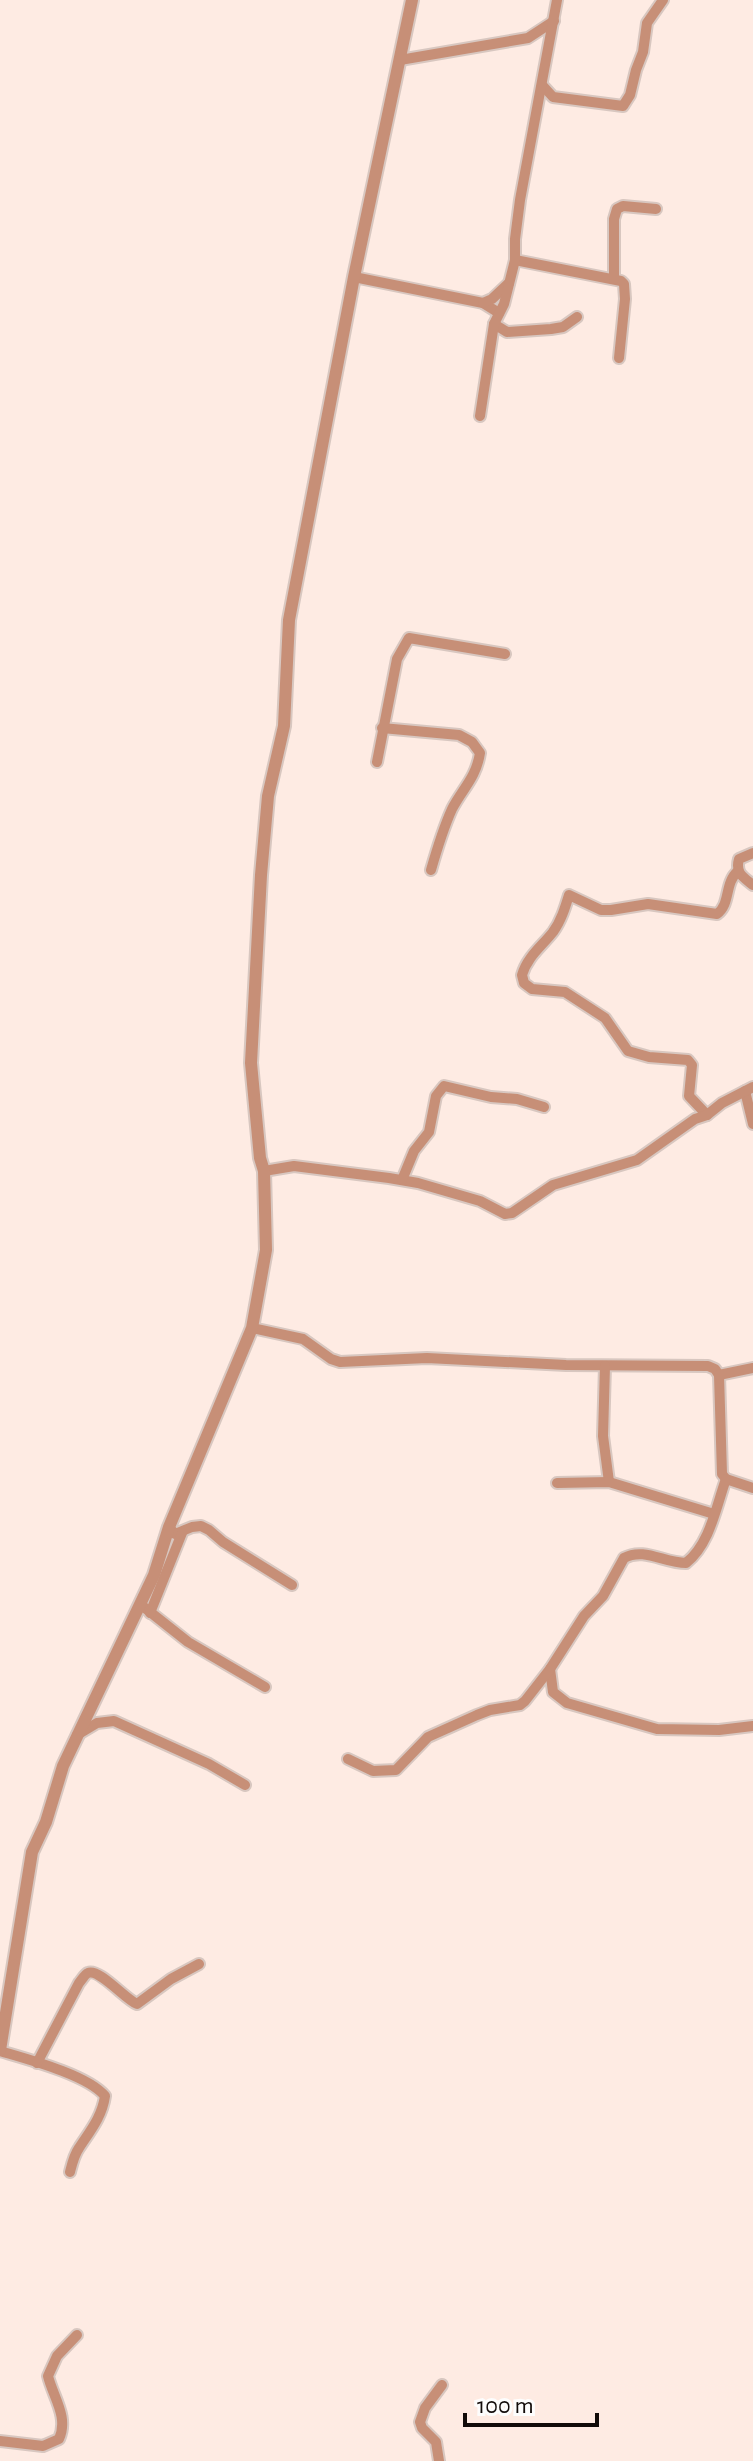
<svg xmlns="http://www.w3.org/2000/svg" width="753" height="2461" viewBox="0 0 753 2461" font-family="'Alegreya Sans',sans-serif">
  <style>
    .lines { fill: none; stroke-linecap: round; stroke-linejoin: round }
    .minor-casing { stroke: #d8c7c0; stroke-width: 14 }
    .tertiary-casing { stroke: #d8c7c0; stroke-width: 16 }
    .minor { stroke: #c78f77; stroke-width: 10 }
    .tertiary { stroke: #c78f77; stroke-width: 12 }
  </style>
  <rect width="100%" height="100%" fill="#feebe3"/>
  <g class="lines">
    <defs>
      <g id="minor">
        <polyline points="400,60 528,38 554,21"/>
        <polyline points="543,86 553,97 623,106 630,95 636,70 643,52 647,23 663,0"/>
        <polyline points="515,260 621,281 624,284 625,299 619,358"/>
        <polyline points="354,277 483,303 499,313"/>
        <polyline points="614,279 614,219 617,209 623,206 656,209"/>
        <polyline points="483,303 492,299 509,283"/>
        <polyline points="494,324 507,332 551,329 563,327 577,317"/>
        <polyline points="480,416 494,324 504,304 515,260 515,239 520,200 557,0"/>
        <path d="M382,728L459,735L472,742L480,753C476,778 463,788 452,809C443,829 437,849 431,870"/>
        <polyline points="377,762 397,659 409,638 505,654"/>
        <path d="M753,853L739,859C735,873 743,877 753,885"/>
        <polyline points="745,1091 753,1124"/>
        <path d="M707,1115L689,1096L692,1065L688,1060L649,1057L628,1051L605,1018L565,992L532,989L524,983L522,975C527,957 542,946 553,932C561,921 565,908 569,895L601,910H611L648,904L717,914C731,904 724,883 738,871"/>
        <polyline points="264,1171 294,1166 389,1178 418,1183 480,1201 505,1214 512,1213 553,1185 637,1160 695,1119 707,1115 722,1103 753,1087"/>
        <polyline points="402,1180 414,1151 429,1132 436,1096 444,1086 491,1097 517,1099 544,1107"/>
        <polyline points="252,1328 303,1339 331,1359 340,1362 427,1358 566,1365 708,1366 715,1369 719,1375 722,1474 726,1479 753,1488"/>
        <polyline points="605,1366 603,1436 609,1482"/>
        <polyline points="719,1375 753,1368"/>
        <polyline points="557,1483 609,1482 714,1514"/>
        <polyline points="169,1527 175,1534 192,1527 201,1526 209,1530 223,1542 292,1585"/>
        <polyline points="140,1604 188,1642 265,1687"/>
        <polyline points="150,1613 182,1533"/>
        <polyline points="550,1669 553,1692 567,1703 657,1729 719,1730 753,1726"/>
        <polyline points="77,1735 97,1723 114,1721 209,1764 245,1785"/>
        <path d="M348,1759L373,1771L396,1770L428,1737L477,1715L490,1710L520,1705L525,1701L550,1669L584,1616L603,1596L624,1558C644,1547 664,1563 686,1563C710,1544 716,1507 726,1479"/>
        <path d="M0,2051C27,2059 88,2075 105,2096C102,2117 90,2131 79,2148C74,2155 72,2164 70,2172"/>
        <path d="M37,2063L79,1983C81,1981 85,1974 88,1973C99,1968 125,1999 137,2004L171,1979L199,1964"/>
        <path d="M0,2441L43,2446L59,2439C69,2417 53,2397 48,2376L57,2356L77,2335"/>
        <polyline points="439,2461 436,2442 422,2428 420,2422 425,2408 442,2385"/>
      </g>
      <polyline id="tertiary" points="0,2050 32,1852 46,1822 63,1766 154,1575 169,1527 252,1328 266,1250 264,1171 260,1158 251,1063 261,875 268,796 284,726 289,620 354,277 412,0"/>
    </defs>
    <!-- minor casing -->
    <use href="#minor" class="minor-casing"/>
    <!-- tertiary casing -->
    <use href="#tertiary" class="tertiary-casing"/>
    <!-- minor -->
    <use href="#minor" class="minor"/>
    <!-- tertiary -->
    <use href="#tertiary" class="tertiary"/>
  </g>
  <!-- scale -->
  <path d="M465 2413v12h132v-12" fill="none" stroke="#110b09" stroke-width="4"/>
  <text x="477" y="2413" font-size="24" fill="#110b09" stroke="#fdfdfd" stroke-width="6" paint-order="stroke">100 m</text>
</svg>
